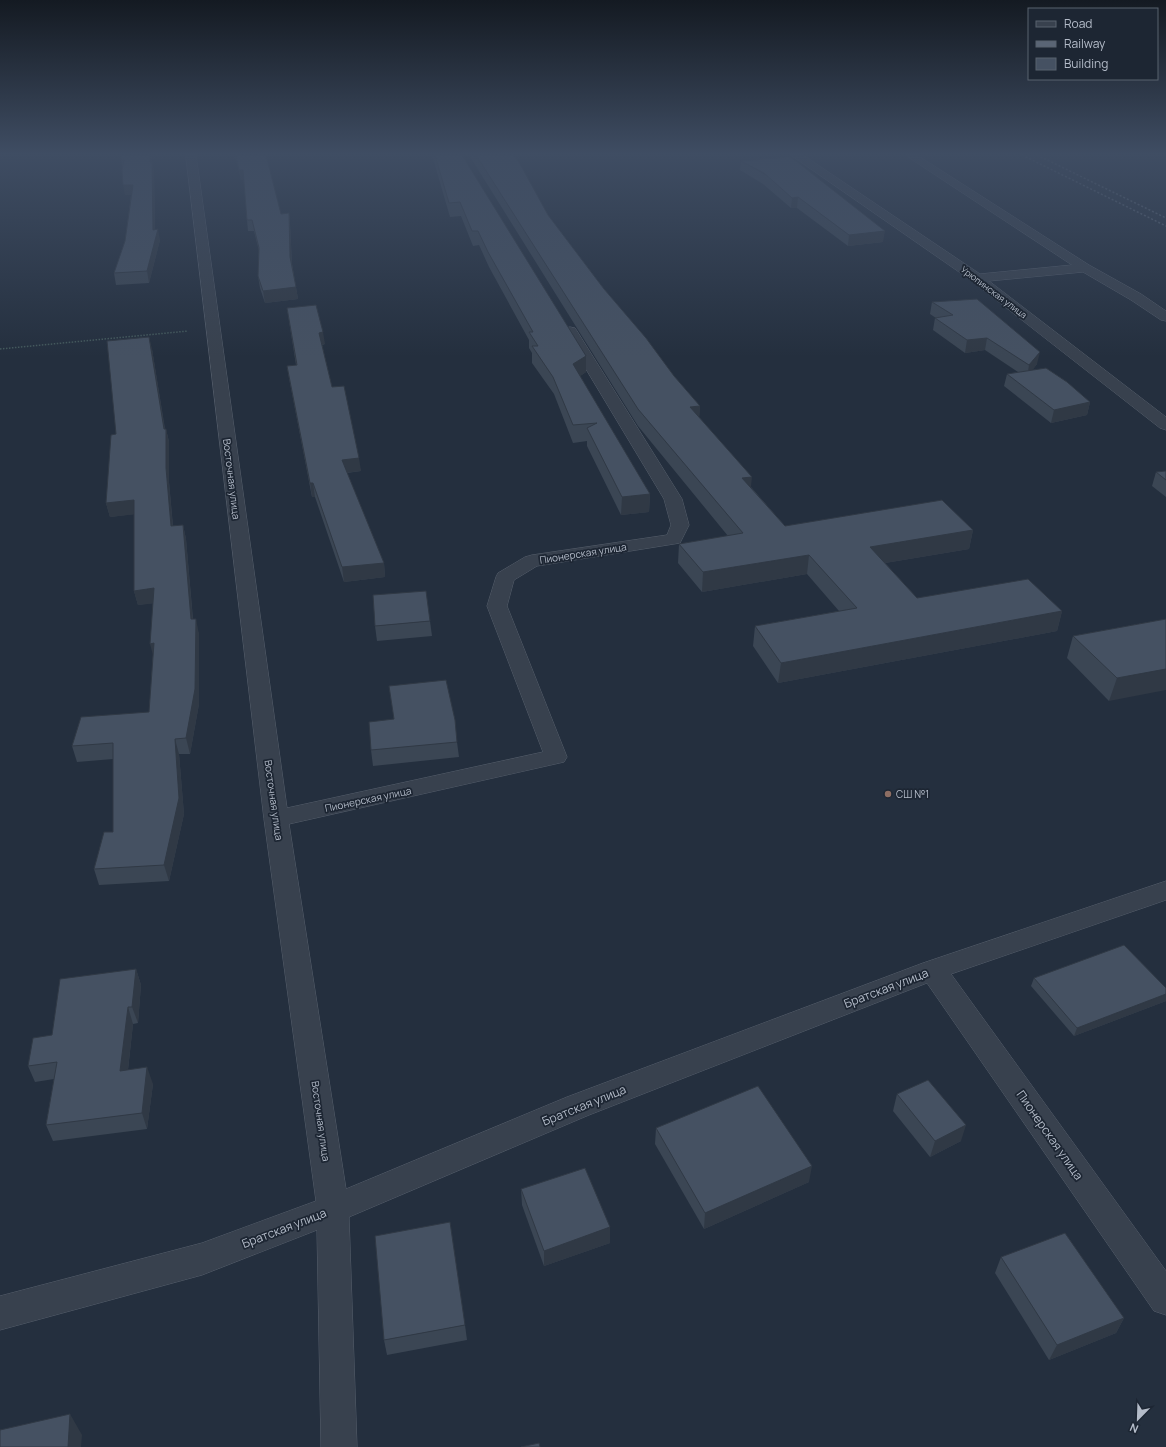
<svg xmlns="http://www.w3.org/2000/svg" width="1166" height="1447" viewBox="0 0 1166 1447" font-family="Manrope,sans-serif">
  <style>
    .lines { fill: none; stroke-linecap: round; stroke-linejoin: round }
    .minor-casing { stroke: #565f6c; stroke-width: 1 }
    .path { stroke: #44595c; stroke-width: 1.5; stroke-dasharray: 1.5 1.5; stroke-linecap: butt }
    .minor { fill: #38414e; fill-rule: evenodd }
    .rail { stroke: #5a6575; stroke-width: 1.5; stroke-dasharray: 2 2; stroke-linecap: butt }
    .wall { fill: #3b4654 }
    .shaded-wall { fill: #303945 }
    .building { fill: #455162; stroke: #303945 }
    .education-dot { fill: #8d6e63; stroke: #1d2633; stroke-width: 1.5 }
    .labels { text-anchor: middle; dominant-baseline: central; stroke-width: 3.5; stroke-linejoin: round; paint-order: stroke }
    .far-street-label { font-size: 9px; fill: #b4bcc9; stroke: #1d2633 }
    .street-label { font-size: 10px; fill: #b4bcc9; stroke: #1d2633 }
    .poi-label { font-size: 10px; fill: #b4bcc9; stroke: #1d2633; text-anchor: start }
    .near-street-label { font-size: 12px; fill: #b4bcc9; stroke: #1d2633 }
  </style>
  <rect width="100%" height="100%" fill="#242f3e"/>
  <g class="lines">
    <defs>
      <g id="minor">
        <polygon points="186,155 196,155 287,808 543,752 487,606 496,577 498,573 525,557 532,555 667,535 671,525 664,499 563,331 565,328 570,327 575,328 577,331 682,499 689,525 680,543 537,566 514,580 507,606 567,757 564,762 289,824 346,1189 567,1097 923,963 1166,881 1166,900 951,974 1166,1271 1166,1315 1154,1311 927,983 589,1115 349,1217 357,1447 321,1447 317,1230 202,1275 0,1330 0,1296 202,1243 316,1201 264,819"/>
        <polygon points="791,155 803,155 980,274 1072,265 905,155 917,155 1089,265 1141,294 1166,311 1166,321 1161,320 1131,300 1083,272 989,281 1166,417 1166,430 1160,428 972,281"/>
      </g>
    </defs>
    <!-- minor casing -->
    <use href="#minor" class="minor-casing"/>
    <!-- path -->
    <polyline class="path" points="0,349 188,331"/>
    <!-- minor -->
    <use href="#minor" class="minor"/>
    <!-- rail -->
    <g class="rail">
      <polyline points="1022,155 1166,226"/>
      <polyline points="1037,155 1166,218"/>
    </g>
  </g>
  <!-- wall -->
  <g class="wall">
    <polygon points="121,155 152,155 152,162 154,172 155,230 160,240 149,283 116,285 114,273 125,241 131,195 125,195"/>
    <polygon points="235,155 266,155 281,214 289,213 290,224 292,264 298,299 265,303 260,288 258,276 259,251 254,231 248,231 247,220 244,180 241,180"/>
    <polygon points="432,155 462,155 586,372 580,376 650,494 649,512 621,515 587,446 587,441 573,443 554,394 532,363 532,353 529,348 529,340 489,267 479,245 473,246 461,216 450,217"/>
    <polygon points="469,155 513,155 548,215 604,289 674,376 700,406 699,417 751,487 785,526 973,530 969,549 885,563 917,598 1062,611 1057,631 778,683 753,646 755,626 839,611 807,574 702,592 678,563 679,544 728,536 638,426"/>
    <polygon points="741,161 883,242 848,246 797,208 791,208 763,184 740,170"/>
    <polygon points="932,302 1037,364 1032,370 1090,402 1087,415 1051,423 1004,386 1007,374 1018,372 985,350 965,353 933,330 935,318 936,318 930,314"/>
    <polygon points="287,308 325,344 322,345 332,387 361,471 347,473 384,563 385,577 344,582 315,497 312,497 289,378 287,366 296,365"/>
    <polygon points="152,349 165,429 166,429 169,442 169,482 173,526 183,525 186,539 193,619 199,634 199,704 190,754 179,754 184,814 169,881 99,885 94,869 113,832 113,759 77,762 72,746 149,712 153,654 153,603 138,605 134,591 134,514 110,517 106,503 116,434"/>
    <polygon points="1166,471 1166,497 1152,486 1156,472"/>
    <polygon points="1166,619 1109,701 1067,658 1073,636"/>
    <polygon points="430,621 432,636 377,641 375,626"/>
    <polygon points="389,686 457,742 459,757 373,766 371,750 394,719"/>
    <polygon points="136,969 141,985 138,1023 133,1024 128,1070 153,1084 147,1129 53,1141 46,1125 54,1079 35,1082 28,1066 52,1035"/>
    <polygon points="1034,978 1166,988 1166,1001 1074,1036 1031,986"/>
    <polygon points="897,1094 961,1141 930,1157 893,1111"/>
    <polygon points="656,1128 809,1182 704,1229 655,1144"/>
    <polygon points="521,1189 610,1243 544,1266 522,1205"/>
    <polygon points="1001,1257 1124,1318 1116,1333 1049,1360 995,1273"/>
    <polygon points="465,1325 467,1340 387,1355 384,1340"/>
  </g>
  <!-- shaded-wall -->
  <g class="shaded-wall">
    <polygon points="150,155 152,155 152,171 150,162"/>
    <polygon points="152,162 154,172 155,240 158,229 160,240 149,283 147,271 153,230"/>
    <polygon points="239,170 243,170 245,180 241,180"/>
    <polygon points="123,185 133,185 135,195 125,195"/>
    <polygon points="798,197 797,208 791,208 792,198"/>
    <polygon points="289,213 290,224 292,268 290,257"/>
    <polygon points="885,231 883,242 848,246 849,235"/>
    <polygon points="296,287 298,299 265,303 263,291"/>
    <polygon points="323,332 325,344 320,345 319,333"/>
    <polygon points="149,337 152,349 166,438 166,429 169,442 169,482 174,540 171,526 166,468 164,429"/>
    <polygon points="987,338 985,350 965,353 967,340"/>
    <polygon points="1040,352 1037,364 1027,378 1029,365"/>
    <polygon points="586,356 586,372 573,381 573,364"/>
    <polygon points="1090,402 1087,415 1051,423 1054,410"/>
    <polygon points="700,406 699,423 690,407"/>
    <polygon points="359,458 361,471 344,473 342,460"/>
    <polygon points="752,477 750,495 742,478"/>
    <polygon points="310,483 313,483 315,497 312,497"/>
    <polygon points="650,494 649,512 621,515 622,497"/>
    <polygon points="134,500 137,514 110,517 106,503"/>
    <polygon points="183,525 186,539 194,634 191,619"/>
    <polygon points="973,530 969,549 867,566 870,547"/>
    <polygon points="809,555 807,574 702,592 703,572"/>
    <polygon points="384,563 385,577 344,582 342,567"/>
    <polygon points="154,588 158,603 138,605 134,591"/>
    <polygon points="1062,611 1057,631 778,683 781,663"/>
    <polygon points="196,619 199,634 199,704 190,754 186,738"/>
    <polygon points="154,643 154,659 150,644"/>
    <polygon points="1166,669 1166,690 1109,701 1117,678"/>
    <polygon points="175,739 179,754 184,814 169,881 164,865"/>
    <polygon points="136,969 141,985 138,1023 132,1007"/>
    <polygon points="1166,994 1166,1001 1074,1036 1077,1028"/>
    <polygon points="128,1007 133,1024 126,1087 120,1071"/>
    <polygon points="147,1067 153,1084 147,1129 142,1113"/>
    <polygon points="966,1125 961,1141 930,1157 935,1141"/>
    <polygon points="812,1166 809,1182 704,1229 705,1213"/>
    <polygon points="610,1227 610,1243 544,1266 544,1251"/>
    <polygon points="1124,1318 1116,1333 1049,1360 1057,1345"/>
    <polygon points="70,1414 82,1435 81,1447 68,1447"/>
  </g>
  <!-- building -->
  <g class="building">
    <polygon points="121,155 150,155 150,162 152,162 153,230 158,229 147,271 114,273 125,241 133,185 123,185 122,170 124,160 121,160"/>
    <polygon points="236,155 266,155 281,214 289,213 290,257 296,287 263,291 258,276 259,248 252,220 247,220 243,170 239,170"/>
    <polygon points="435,155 462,155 586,356 573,364 650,494 622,497 587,428 597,423 573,425 553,377 532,346 538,346 529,332 533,332 488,252 478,231 472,231 460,202 449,203"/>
    <polygon points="476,155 513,155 519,162 548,215 604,289 646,338 674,376 700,406 690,407 752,477 742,478 785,526 942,500 973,530 870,547 917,598 1028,579 1062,611 781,663 755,626 857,608 809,555 703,572 679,544 743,533 638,409"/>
    <polygon points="789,157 796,161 885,231 849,235 798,197 792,198 764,173 741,161"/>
    <polygon points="977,299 1040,352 1029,365 987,338 967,340 935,318 953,315 932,302"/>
    <polygon points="316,305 323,332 319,333 332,387 344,386 359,458 342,460 384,563 342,567 313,483 310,483 287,366 297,365 287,308"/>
    <polygon points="149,337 164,429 166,429 166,468 171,526 183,525 191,619 196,619 195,689 186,738 175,739 179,798 164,865 94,869 104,832 113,832 113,743 72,746 81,717 149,712 154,643 150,644 154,588 134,591 134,500 106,503 111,435 116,434 107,341"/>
    <polygon points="1046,368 1067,382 1090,402 1054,410 1007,374"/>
    <polygon points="1166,471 1166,480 1156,472"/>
    <polygon points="426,591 430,621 375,626 373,595"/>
    <polygon points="1166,619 1166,669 1117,678 1073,636"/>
    <polygon points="446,680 455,720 457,742 371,750 369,722 394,719 389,686"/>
    <polygon points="1124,945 1166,988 1166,994 1077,1028 1034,978"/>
    <polygon points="136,969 132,1007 128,1007 120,1071 147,1067 142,1113 46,1125 57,1062 28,1066 33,1038 52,1035 60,979"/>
    <polygon points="928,1080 966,1125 935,1141 897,1094"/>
    <polygon points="758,1086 812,1166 705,1213 656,1128"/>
    <polygon points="585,1168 610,1227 544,1251 521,1189"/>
    <polygon points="450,1222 465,1325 384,1340 375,1236"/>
    <polygon points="1065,1233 1124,1318 1057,1345 1001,1257"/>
    <polygon points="70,1414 68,1447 0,1447 0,1430"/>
    <polygon points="539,1443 540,1447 521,1447"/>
  </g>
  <!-- sky -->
  <linearGradient id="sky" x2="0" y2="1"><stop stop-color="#141a22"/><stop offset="0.43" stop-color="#3f4d63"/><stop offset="1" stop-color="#3f4d63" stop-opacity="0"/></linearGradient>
  <rect width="1166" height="357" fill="url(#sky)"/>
  <!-- markers -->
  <circle class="education-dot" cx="888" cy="794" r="4"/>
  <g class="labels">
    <!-- far-street labels -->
    <g class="far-street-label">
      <text transform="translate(994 292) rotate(37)">Урюпинская улица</text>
    </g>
    <!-- street labels -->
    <g class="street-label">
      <text transform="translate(232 479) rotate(83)">Восточная улица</text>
      <text transform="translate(583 553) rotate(-9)">Пионерская улица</text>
      <text transform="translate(368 799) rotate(-12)">Пионерская улица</text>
      <text transform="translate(274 800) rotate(82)">Восточная улица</text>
      <text transform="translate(321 1121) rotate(82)">Восточная улица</text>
    </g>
    <!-- poi labels -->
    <g class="poi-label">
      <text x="896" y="794">СШ №1</text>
    </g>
    <!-- near-street labels -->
    <g class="near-street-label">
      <text transform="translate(886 988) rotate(-21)">Братская улица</text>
      <text transform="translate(584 1105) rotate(-22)">Братская улица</text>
      <text transform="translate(1050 1135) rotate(55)">Пионерская улица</text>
      <text transform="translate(284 1228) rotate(-21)">Братская улица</text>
    </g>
  </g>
  <!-- legend -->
  <rect x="1028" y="8" width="130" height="72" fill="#1d2633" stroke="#59626f"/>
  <rect x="1036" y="21" width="20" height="6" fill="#38414e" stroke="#59626f"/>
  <text x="1064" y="28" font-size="12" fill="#b4bcc9">Road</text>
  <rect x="1036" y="41" width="20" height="6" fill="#5a6575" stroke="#59626f"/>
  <text x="1064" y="48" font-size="12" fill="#b4bcc9">Railway</text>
  <rect x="1036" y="58" width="20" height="12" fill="#455162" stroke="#59626f"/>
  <text x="1064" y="68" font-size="12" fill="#b4bcc9">Building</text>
  <!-- north arrow -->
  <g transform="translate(1138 1419) rotate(203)" stroke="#1d2633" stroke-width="3" paint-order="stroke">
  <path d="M0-3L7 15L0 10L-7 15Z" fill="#b4bcc9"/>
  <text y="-6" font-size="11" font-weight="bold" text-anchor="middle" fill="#b4bcc9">N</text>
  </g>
</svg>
